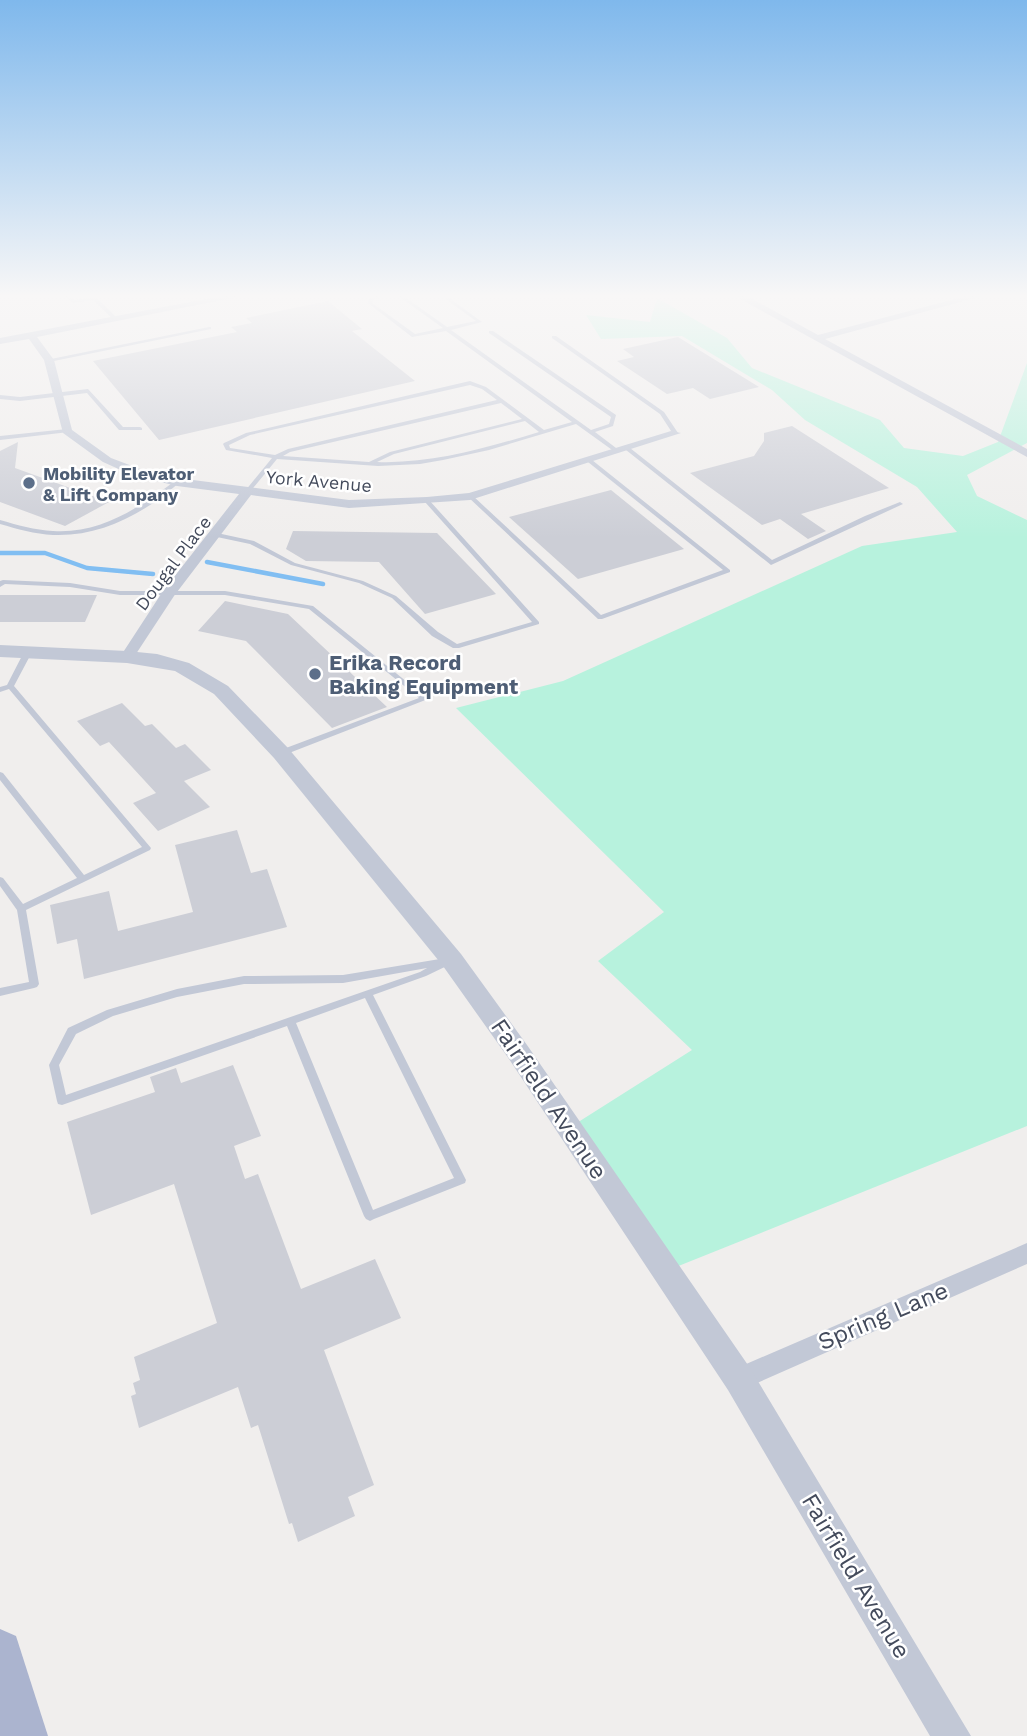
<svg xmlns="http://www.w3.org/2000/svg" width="1027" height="1736" viewBox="0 0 1027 1736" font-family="'Work Sans',sans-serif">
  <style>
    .green { fill: #b7f2dd }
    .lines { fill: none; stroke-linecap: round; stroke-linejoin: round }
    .stream { stroke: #81bef2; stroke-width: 4.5 }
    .building { fill: #ccced6 }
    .service { fill: #c2c8d6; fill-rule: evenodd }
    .minor { fill: #c2c8d6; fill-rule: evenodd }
    .tertiary { fill: #c2c8d6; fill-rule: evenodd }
    .primary { fill: #abb4cf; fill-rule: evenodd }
    .service-dot { fill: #5c6f8a; stroke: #fff; stroke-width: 2.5 }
    .labels { text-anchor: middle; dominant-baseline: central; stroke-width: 5; stroke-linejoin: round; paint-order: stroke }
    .far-service-label { font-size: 18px; font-weight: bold; fill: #4e5e75; stroke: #fff; text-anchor: start }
    .far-street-label { font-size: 18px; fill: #444b5c; stroke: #fff }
    .service-label { font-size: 21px; font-weight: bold; fill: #4e5e75; stroke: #fff; text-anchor: start }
    .near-street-label { font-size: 24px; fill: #444b5c; stroke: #fff }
  </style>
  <rect width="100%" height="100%" fill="#f0eeed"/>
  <!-- green -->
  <polygon class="green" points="657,298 727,338 752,368 880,420 904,448 963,456 998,442 1027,363 1027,443 967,475 977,496 1027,520 1027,1126 661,1273 572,1126 692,1050 598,961 664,912 456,708 563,681 862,546 957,532 917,487 805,420 772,390 682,336 601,339 586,315 650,322"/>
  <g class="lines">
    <!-- stream -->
    <g class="stream">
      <polyline points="0,553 45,553 87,568 153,574"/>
      <polyline points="207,562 323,584"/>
    </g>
  </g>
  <!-- building -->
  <g class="building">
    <polygon points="328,301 362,329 352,331 415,381 159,440 93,361 237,332 231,327 252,323 246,318"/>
    <polygon points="678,337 759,387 710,399 693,388 667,394 617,361 634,357 623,349"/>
    <polygon points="792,426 889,488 801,514 826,531 808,539 780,519 762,525 690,473 754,456 764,441 764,433"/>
    <polygon points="18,442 15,468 109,502 65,526 0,502 0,451"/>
    <polygon points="611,490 684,549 578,579 509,517"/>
    <polygon points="293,531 437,533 496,594 425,614 379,562 306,561 286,549"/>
    <polygon points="0,595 97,595 85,622 0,622"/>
    <polygon points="225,601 288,614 387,707 332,728 246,641 198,631"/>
    <polygon points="122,703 145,726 152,724 176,748 185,744 211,770 184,781 210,807 158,831 133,803 156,793 109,742 100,746 77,721"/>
    <polygon points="237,830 251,873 267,869 287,927 84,979 77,939 57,944 50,905 109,891 118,931 193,912 175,845"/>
    <polygon points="233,1065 261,1136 234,1146 245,1179 258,1174 301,1289 375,1259 401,1318 324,1350 374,1485 348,1497 355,1516 298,1542 292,1523 289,1524 258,1425 251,1428 238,1387 139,1428 131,1396 136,1394 133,1383 140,1380 134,1357 217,1323 174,1184 91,1215 67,1122 155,1092 150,1077 176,1068 181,1083"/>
  </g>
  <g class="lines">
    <!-- service -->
    <g class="service">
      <polygon points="64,295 69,295 74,300 96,297 118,319 114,320 93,300 73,303"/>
      <path d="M381,295H389L373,300L372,303L415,334L443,328L397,295H402L447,327L476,321L440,295H445L482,322L451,330L591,430L609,424L611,417L489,333V331H493L616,415L613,426L595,432L620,451L615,452L576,424L489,450L443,460L420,464L378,466L277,459L249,493H245V491L272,458L226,450L223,444L224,443L246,433L470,381L486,387L544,430L572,422L446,331L412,337L368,303L369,298ZM470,385L482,389L497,400L288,449L275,455L230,448L229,445L250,435ZM501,403L522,419L390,452L369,462L283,456L290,452ZM525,421L539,432C486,448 432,464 377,462L394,454Z"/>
      <polygon points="209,327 211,327 211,329 49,362 46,360"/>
      <polygon points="552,336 556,336 664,412 678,433 677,434 673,434 660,414 552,338"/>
      <polygon points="88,389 123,427 140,427 142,428 142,430 119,430 87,393 20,401 0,399 0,395 20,397"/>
      <polygon points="67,429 70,431 69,432 0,440 0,436"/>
      <polygon points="626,448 630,448 772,560 865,516 900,502 903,504 771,565 626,450"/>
      <polygon points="588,460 592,460 730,570 730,572 602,619 598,619 467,496 472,495 601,615 723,570 588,462"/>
      <path d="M175,481L180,482C145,513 101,537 53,535C35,534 17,529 0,524V520C17,525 35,530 53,531C101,534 138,508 175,481Z"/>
      <polygon points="425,500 429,500 539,622 539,624 459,648 453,648 432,636 392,598 359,583 291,565 250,544 217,537 214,535 217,533 254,541 295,563 363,581 396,596 438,632 457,644 532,622 425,502"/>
      <polygon points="3,580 70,583 120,591 225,591 313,606 428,699 284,755 278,755 277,753 278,751 419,698 309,609 225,595 120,595 70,587 5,584 0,587 0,581"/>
      <polygon points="25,650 31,650 32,652 14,686 151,848 150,850 26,910 39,984 37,987 34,988 0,996 0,988 29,982 17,910 0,886 0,877 3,878 23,904 77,878 0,780 0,772 3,773 84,875 142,847 9,689 0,692 0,687 7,685"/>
      <path d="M452,957L455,958L457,960L455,962L426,976L373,995L466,1180L465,1183L374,1219L370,1221L366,1219L364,1216L287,1026L62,1105L58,1104L57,1101L49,1065L68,1028L107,1010L177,989L244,976L343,975ZM427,968L420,972L66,1095L59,1065L76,1034L113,1016L177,997L244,984L343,983ZM365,998L454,1178L373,1210L296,1023Z"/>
    </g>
    <!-- minor -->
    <g class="minor">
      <polygon points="227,295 247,295 37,337 54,360 72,430 111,458 140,469 177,478 349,500 427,497 469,493 671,431 681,433 470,500 349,508 251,495 174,596 132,660 122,660 120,657 163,591 239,494 177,486 132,475 103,462 63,433 44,360 29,339 0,344 0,338"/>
      <polygon points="733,295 745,295 818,335 970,295 986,295 825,339 1027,449 1027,457"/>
      <polygon points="1027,1243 1027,1264 748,1387 739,1391 730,1387 727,1379 730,1371"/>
    </g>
    <!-- tertiary -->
    <polygon class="tertiary" points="0,645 127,651 157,654 189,663 228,686 288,748 461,954 527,1045 750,1368 971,1736 930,1736 728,1390 509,1059 443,966 274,758 214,694 175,671 127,663 0,657"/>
    <!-- primary -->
    <polygon class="primary" points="0,1629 16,1636 48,1736 0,1736"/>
  </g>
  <!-- sky -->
  <linearGradient id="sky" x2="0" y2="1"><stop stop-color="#7fb8ec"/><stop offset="0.55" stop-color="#f8f7f7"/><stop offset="1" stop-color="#f8f7f7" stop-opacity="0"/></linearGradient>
  <rect width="1027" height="538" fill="url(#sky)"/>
  <!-- markers -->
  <g class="service-dot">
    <circle cx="29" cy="483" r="7"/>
    <circle cx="315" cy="674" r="7"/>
  </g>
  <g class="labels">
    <!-- far-service labels -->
    <g class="far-service-label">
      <text x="43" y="473">Mobility Elevator<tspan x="43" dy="21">&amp; Lift Company</tspan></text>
    </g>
    <!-- far-street labels -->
    <g class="far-street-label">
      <text transform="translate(319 481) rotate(5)">York Avenue</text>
      <text transform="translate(173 563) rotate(-53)">Dougal Place</text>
    </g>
    <!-- service labels -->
    <g class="service-label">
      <text x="329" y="662">Erika Record<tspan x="329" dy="24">Baking Equipment</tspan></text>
    </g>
    <!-- near-street labels -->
    <g class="near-street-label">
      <text transform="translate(549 1099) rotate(56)">Fairfield Avenue</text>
      <text transform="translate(883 1316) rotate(-23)">Spring Lane</text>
      <text transform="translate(856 1576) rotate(59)">Fairfield Avenue</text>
    </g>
  </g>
</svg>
